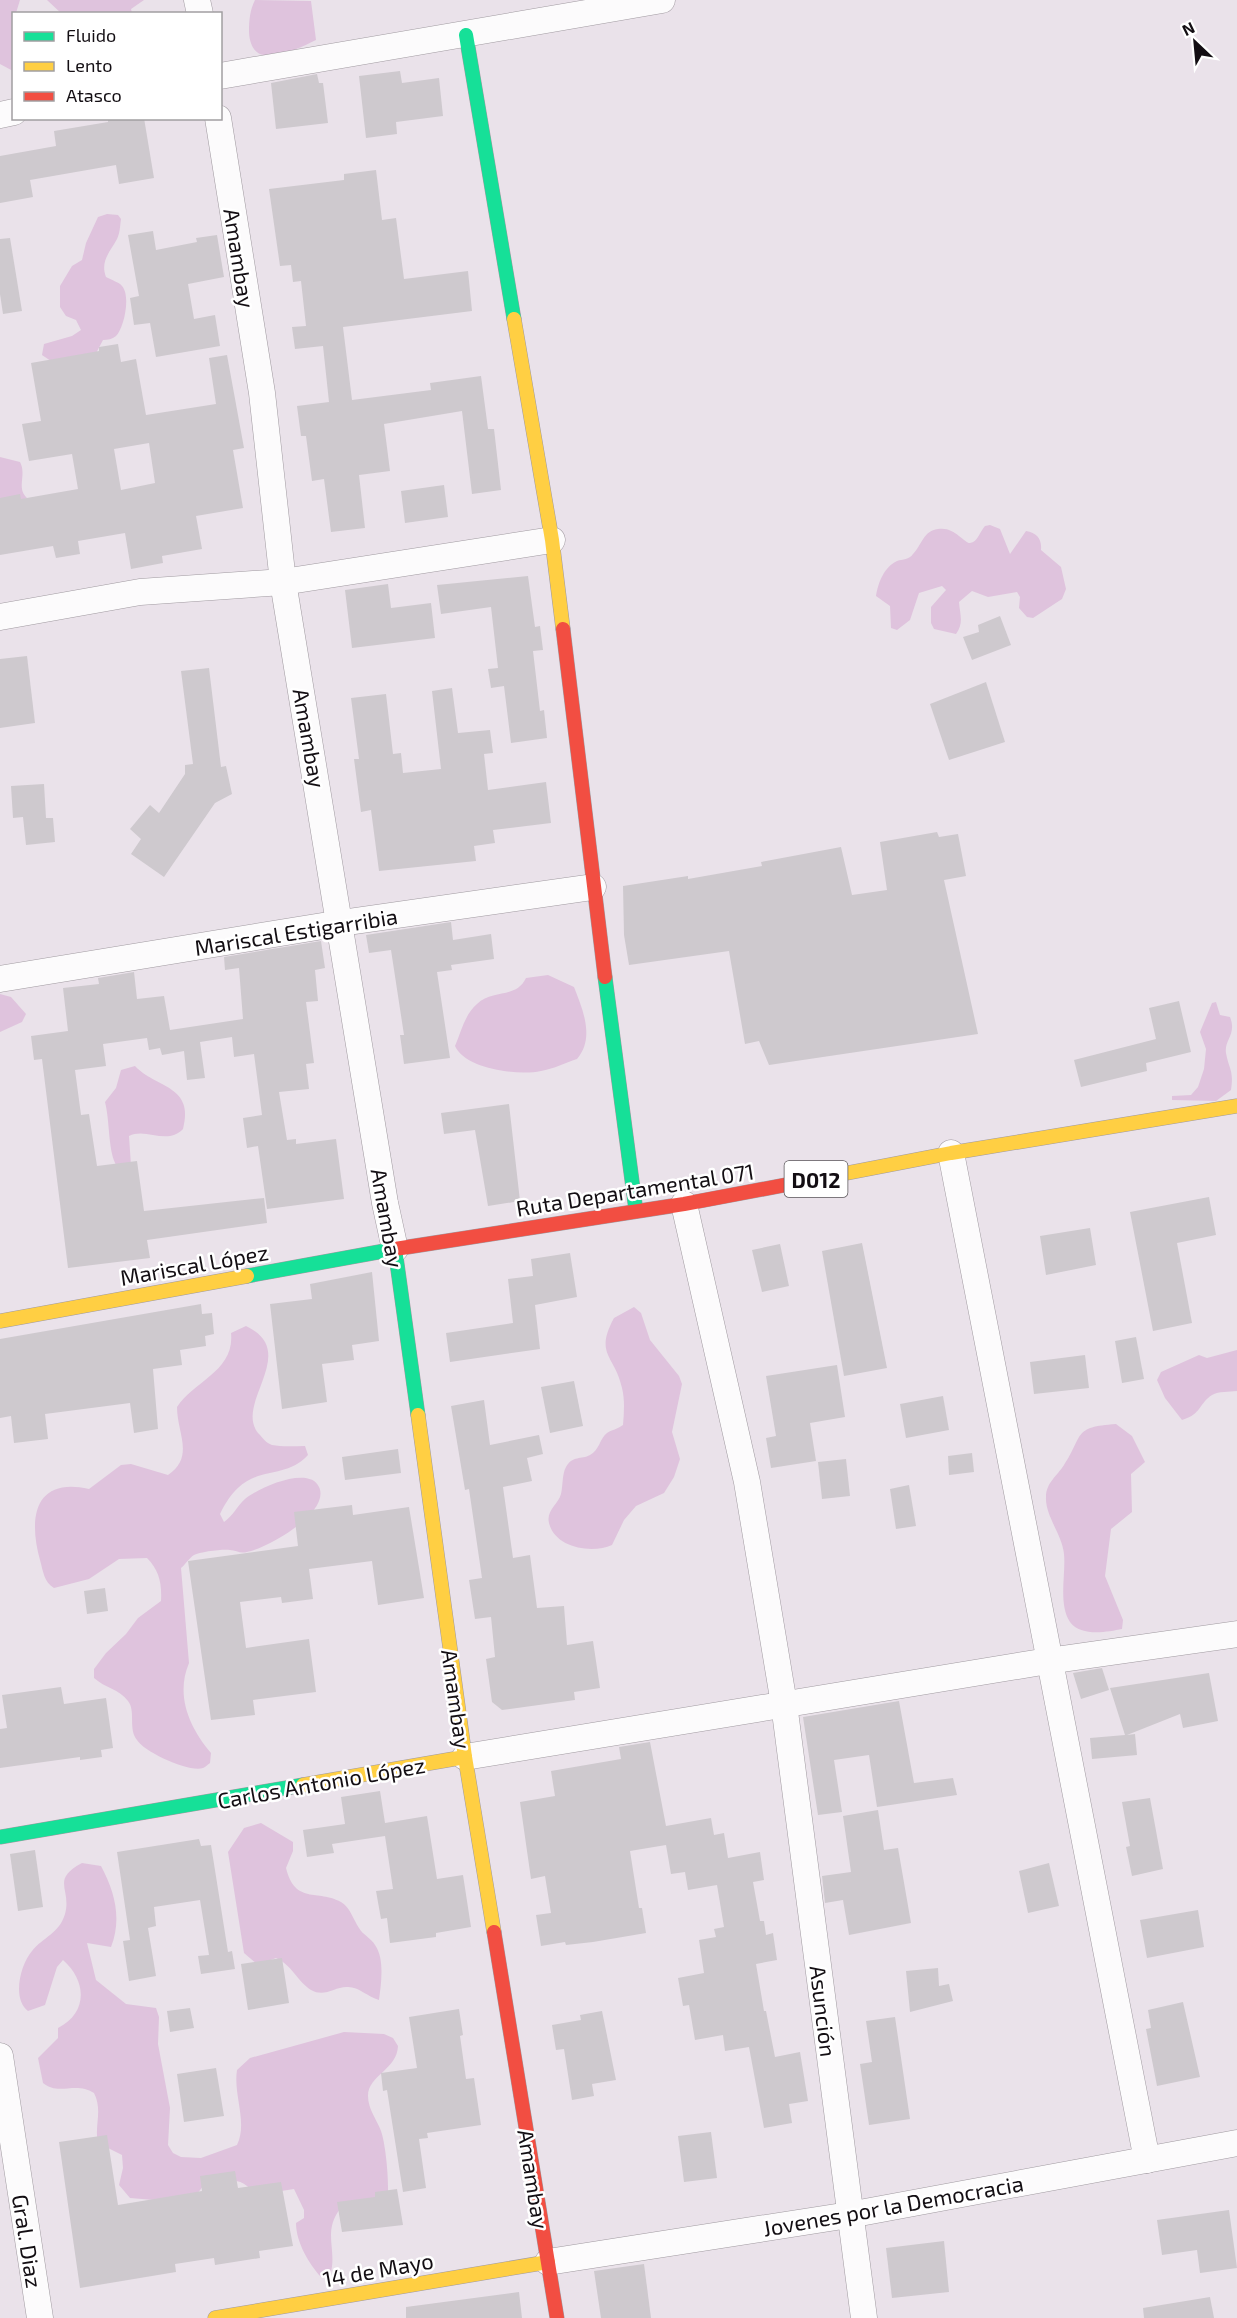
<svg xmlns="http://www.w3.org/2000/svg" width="1237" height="2318" viewBox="0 0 1237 2318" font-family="'Exo 2',sans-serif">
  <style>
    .green { fill: #dfc3dd }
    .building { fill: #cec9ce; fill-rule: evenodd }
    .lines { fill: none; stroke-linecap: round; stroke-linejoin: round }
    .street-casing { stroke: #a09aa0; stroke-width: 27 }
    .fast-casing { stroke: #a09aa0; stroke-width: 15 }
    .slow-casing { stroke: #a09aa0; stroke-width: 15 }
    .jam-casing { stroke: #a09aa0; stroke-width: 15 }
    .street { stroke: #fcfbfc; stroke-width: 26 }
    .fast { stroke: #16e098; stroke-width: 14 }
    .slow { stroke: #ffcf43; stroke-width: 14 }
    .jam { stroke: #f24e42; stroke-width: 14 }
    .labels { text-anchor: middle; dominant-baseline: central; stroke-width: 5; stroke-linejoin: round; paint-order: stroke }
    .shield { fill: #fff; stroke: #5a565a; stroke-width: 1.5 }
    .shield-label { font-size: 21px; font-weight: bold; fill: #130e13 }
    .street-label { font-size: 22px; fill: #130e13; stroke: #fff }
  </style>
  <rect width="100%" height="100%" fill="#eae2ea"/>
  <!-- green -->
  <g class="green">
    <polygon points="0,0 20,0 16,13 14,14 13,71 0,64"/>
    <polygon points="47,0 144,0 131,9 132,13 62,14"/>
    <path d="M255,0L311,1L316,40C295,50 251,74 249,32C249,20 250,10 255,0Z"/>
    <path d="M107,214L118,215L121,219C120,226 120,233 117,239C110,252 100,261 106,277C111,280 119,282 122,286C131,296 124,328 116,336C112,339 108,340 103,340L95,355L51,361L42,355L44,344L72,336L81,330L76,320L66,316L60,307V286L72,266L82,260L86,243L98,217Z"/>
    <path d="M0,457L20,462C27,475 16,488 27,498L0,510Z"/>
    <path d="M990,525L1000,529L1010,554L1026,531C1037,533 1042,539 1041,550L1061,567L1066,589L1062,599L1033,618L1027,617L1019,608L1020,597L1017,592L988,597L972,591L959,602C960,615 964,623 956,634L934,629L931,623V607L946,590L942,586L919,593L910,620L897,630L891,628L890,606L876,596C878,583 884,567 897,561C903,559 909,560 913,554C922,545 923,531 938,529C954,526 964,543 970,543C978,542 980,531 985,526Z"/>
    <path d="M548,975L574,987C583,1010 595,1038 577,1059C565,1063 553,1069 541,1071C518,1076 465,1069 455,1046C461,1032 465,1014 477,1004C493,989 516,999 526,978Z"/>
    <polygon points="0,994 11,997 26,1014 22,1022 0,1032"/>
    <path d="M1216,1002L1220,1015L1230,1017C1237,1034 1224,1040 1226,1053C1229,1070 1234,1070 1231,1090L1216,1101L1172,1100V1096L1191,1095L1198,1087L1204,1069L1206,1049L1200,1032L1212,1003Z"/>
    <path d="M135,1066C155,1088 195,1085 183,1129C167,1146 146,1127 129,1136L131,1166H117C108,1154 110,1121 105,1102L116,1088L121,1070Z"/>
    <path d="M634,1307L641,1313L650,1340L679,1376L682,1384L672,1432L680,1459L674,1477L664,1493L636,1506L624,1520L612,1545C592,1554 555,1548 549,1523C546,1510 558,1505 561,1494C563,1485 562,1474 566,1467C573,1455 581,1460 590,1455C599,1451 600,1438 607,1433C611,1430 618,1429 623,1425C624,1413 625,1400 622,1388C615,1355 594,1355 614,1318Z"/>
    <path d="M246,1326C301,1352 234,1403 258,1433C263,1438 266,1443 272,1445C282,1447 294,1446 305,1446L308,1455C280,1485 248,1457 220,1514L224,1522C233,1516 237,1506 245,1499C258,1488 309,1465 319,1487C331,1512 268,1548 247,1552C240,1554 236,1550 230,1550C222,1549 200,1552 194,1555C189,1558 185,1565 181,1568L189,1663C175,1696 190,1728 211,1753L210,1763C210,1763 204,1768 203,1768C190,1773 144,1752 137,1740C128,1729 136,1711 128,1701C119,1689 105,1688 94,1678V1669L106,1653L126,1634L138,1618L161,1601C162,1583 159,1570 147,1558L119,1559L89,1579L54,1588C44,1582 43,1571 40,1560C28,1517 35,1477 89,1489L121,1465L131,1464L168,1475C195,1457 177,1433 177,1407C194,1381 235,1371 231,1333Z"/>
    <path d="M1237,1350V1391C1229,1392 1219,1391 1212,1395C1199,1403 1202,1414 1182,1420L1165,1398L1157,1380L1161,1372L1199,1355L1207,1358Z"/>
    <path d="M1116,1424L1132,1436L1145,1462L1131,1474L1132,1512L1111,1529L1105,1576L1123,1620L1122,1629C1107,1632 1081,1637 1070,1622C1058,1604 1066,1574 1064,1554C1062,1534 1045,1516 1046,1497C1046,1483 1057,1476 1064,1465C1084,1435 1072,1427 1116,1424Z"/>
    <path d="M261,1823L293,1842V1851L286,1868C295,1905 318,1889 341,1902C350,1907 353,1919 359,1928C363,1935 371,1938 375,1945C385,1959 381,1984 379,2000C368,1997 359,1987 348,1987C335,1986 325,1998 311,1990C297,1981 292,1965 276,1958L258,1965L244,1953L228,1852L244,1828Z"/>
    <path d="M82,1863L101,1866C115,1892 122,1919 111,1947L87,1943L96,1980L126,2004L156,2008L159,2017L158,2044L170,2108L168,2145L173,2153L181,2157L201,2158L237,2145C248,2122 233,2095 237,2070L250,2058L344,2032L384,2034L393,2038L398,2046C397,2070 368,2075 368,2096C368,2109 377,2120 381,2131C386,2145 390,2188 387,2202L340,2209C322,2233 338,2250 330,2276L321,2277C309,2264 296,2242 296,2223L304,2218V2210L294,2189L256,2195C239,2174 228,2181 204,2185L190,2203L130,2198L119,2185L123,2168L122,2155L98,2143C94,2125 103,2111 94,2093C76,2081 58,2096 43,2083L38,2058L58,2038V2028C88,2013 87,1981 63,1960L57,1967L45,2005L28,2011C12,1999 20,1965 32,1951C43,1937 59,1934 65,1914C72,1889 50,1880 82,1863Z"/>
  </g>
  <!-- building -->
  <g class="building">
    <polygon points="400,71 402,83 439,78 443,116 396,122 397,134 366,138 359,76"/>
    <polygon points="317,74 319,83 323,83 328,123 276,129 271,83"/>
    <polygon points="108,118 144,118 154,178 119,184 116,165 30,180 33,197 0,203 0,156 56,146 54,131 108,122"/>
    <polygon points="376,170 382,220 396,218 404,279 468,271 472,311 343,327 352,400 431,390 430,383 481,376 488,429 494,429 501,490 472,494 462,411 384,424 390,471 359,475 365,528 331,532 324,479 312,481 306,436 301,436 297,406 329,402 323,346 295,349 292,327 306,326 301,281 293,282 291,265 280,266 269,189 344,180 344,174"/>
    <polygon points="153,231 156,250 197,242 196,238 217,235 224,277 188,284 194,319 215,315 220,346 156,357 150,323 134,325 130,298 139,296 128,235"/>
    <polygon points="10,238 22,311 3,314 0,294 0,239"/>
    <path d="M118,344L121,362L136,359L146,415L216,404L209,358L227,355L244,448L233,450L243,508L196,516L202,549L162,556L163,563L131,569L125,533L78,541L80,554L56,558L53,546L0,555V498L20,494L21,499L78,489L72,454L29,461L22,424L41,421L31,363L99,351V347ZM149,443L155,483L121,490L114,449Z"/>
    <polygon points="444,485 448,517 405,523 401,491"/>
    <polygon points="528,576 535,627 540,626 543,650 533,651 540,711 544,710 547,738 511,743 504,686 491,688 488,669 498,668 491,607 441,614 437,585"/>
    <polygon points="388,584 391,608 431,603 435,638 352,648 345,590"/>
    <polygon points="1000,616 1011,645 972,660 963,637 979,632 978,625"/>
    <polygon points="27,656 35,723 0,728 0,659"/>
    <polygon points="209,668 221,767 226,766 232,794 215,803 164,877 131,854 141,839 130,829 150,805 159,813 185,774 185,765 193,764 181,671"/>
    <polygon points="986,682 1005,742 949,760 930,704"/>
    <polygon points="452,688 458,733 490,730 493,753 484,754 488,790 546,782 551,823 493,830 495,843 474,846 476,861 379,871 371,810 361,812 354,759 359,759 351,698 386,694 393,754 401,753 403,773 441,769 432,691"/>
    <polygon points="44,784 46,818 53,818 55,842 26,845 23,817 13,818 11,786"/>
    <polygon points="937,832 939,837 958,834 966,876 944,880 978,1034 769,1065 759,1041 745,1044 729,951 629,965 624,935 623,886 688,876 688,879 762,866 761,862 841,847 852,895 887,890 880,842"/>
    <polygon points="451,922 453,940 491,934 494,959 451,965 452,970 437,972 450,1058 404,1064 400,1035 404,1035 391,950 369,953 366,935"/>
    <polygon points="321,941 325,968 315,970 318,1001 306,1002 314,1063 306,1064 309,1089 279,1092 287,1140 296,1139 296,1144 336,1139 344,1199 267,1209 258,1146 247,1148 243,1118 262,1115 254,1054 234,1057 232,1037 200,1042 205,1078 187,1080 184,1051 162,1055 160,1048 149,1050 147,1038 103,1044 106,1066 75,1070 81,1115 89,1114 97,1166 137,1161 144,1211 264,1198 267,1223 147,1240 150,1258 68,1268 42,1059 34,1060 31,1036 68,1031 63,988 99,984 98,978 134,972 137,999 164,996 170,1030 243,1019 239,968 225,970 224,957"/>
    <polygon points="1179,1001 1191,1052 1146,1063 1147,1071 1081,1087 1074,1060 1156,1039 1149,1008"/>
    <polygon points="509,1104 520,1201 488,1206 475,1130 444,1134 441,1113"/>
    <polygon points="1209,1197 1216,1235 1177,1243 1192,1323 1153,1331 1130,1212"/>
    <polygon points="1090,1228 1096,1265 1046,1275 1040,1236"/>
    <polygon points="862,1243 887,1368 844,1376 822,1251"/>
    <polygon points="780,1244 789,1286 762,1292 752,1250"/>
    <polygon points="570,1253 577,1297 535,1305 540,1349 450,1362 446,1333 513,1323 508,1279 533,1276 531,1259"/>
    <polygon points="372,1272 379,1341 352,1345 354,1360 322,1364 327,1402 282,1409 270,1304 312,1299 310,1284"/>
    <polygon points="201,1304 202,1314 212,1313 214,1334 205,1336 206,1346 180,1350 182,1365 153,1369 158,1429 134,1433 130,1403 45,1414 48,1439 14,1443 11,1416 0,1418 0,1339"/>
    <polygon points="1136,1337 1144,1379 1122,1383 1115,1341"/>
    <polygon points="1085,1355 1089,1388 1034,1394 1030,1362"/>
    <polygon points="837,1365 845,1417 810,1423 816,1461 771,1468 766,1438 776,1436 766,1376"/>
    <polygon points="574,1381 583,1426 550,1433 541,1387"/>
    <polygon points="943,1396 949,1430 906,1438 900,1404"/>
    <polygon points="484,1400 490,1445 539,1435 543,1454 527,1458 532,1481 503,1487 513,1558 530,1555 537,1608 564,1606 567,1645 593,1641 600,1688 574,1692 575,1700 502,1710 492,1702 486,1659 495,1657 491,1617 475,1619 469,1580 482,1578 469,1489 465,1490 451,1406"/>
    <polygon points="398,1449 401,1473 345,1480 342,1457"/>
    <polygon points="972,1453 974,1472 949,1475 948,1456"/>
    <polygon points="846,1459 850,1496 822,1499 818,1462"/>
    <polygon points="909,1485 916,1526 896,1529 890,1489"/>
    <polygon points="352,1505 353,1515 409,1507 424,1598 378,1605 372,1561 309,1569 313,1599 282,1603 281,1597 240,1602 246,1648 309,1639 316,1692 253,1700 255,1715 211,1720 188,1561 298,1546 294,1512"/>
    <polygon points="105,1588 108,1611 87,1614 84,1591"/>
    <polygon points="1102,1668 1109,1690 1081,1699 1073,1673"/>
    <polygon points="1209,1673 1218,1721 1183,1728 1180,1714 1127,1735 1135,1734 1137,1755 1092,1759 1090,1738 1125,1735 1110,1688"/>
    <polygon points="61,1687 64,1704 106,1698 113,1748 101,1750 102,1757 80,1760 80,1757 0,1768 0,1729 7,1728 2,1695"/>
    <polygon points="899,1701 914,1783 953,1778 957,1795 877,1807 869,1755 834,1760 842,1812 818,1815 803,1717"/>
    <polygon points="650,1742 666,1826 711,1818 714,1835 724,1833 728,1858 760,1852 764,1880 753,1882 760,1921 764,1921 766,1935 773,1933 777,1960 756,1964 764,2011 766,2011 775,2057 800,2052 808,2101 789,2104 792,2123 764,2128 749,2047 725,2051 723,2035 695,2040 689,2005 683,2006 678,1978 704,1973 699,1940 716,1937 714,1929 724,1927 717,1885 688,1890 685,1872 671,1874 666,1845 630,1851 639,1908 642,1908 646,1933 593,1942 566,1945 565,1942 541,1946 536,1915 551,1913 545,1876 531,1879 520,1802 555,1796 551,1771 621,1759 619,1747"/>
    <polygon points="380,1791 385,1823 427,1816 437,1879 463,1875 471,1927 436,1933 436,1937 390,1943 387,1918 381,1919 376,1891 393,1889 385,1836 332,1844 334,1853 307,1857 303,1830 345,1824 341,1797"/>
    <polygon points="1150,1798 1163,1869 1132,1876 1126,1847 1130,1846 1122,1802"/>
    <polygon points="878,1810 884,1850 898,1848 911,1923 849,1935 843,1900 825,1903 822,1876 851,1872 843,1816"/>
    <polygon points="199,1839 201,1846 211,1845 228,1952 232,1951 235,1969 201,1974 198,1956 209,1955 200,1900 154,1907 156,1926 148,1928 156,1976 129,1981 123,1941 130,1940 117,1852"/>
    <polygon points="35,1850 43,1907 18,1911 10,1854"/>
    <polygon points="1049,1863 1059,1906 1028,1913 1019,1871"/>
    <polygon points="1198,1910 1204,1947 1147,1958 1140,1920"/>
    <polygon points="282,1958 289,2003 248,2010 241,1964"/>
    <polygon points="938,1968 939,1986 949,1984 953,2001 910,2012 906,1971"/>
    <polygon points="1183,2002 1200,2077 1157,2086 1146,2029 1151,2028 1148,2010"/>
    <polygon points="190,2008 194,2028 170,2032 167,2011"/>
    <polygon points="459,2009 463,2035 460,2036 466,2079 474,2078 481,2125 427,2133 428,2138 419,2139 426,2188 403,2192 387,2090 383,2091 381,2073 417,2068 409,2017"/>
    <polygon points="602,2011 616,2080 592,2084 594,2096 572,2100 564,2049 556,2050 552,2025 581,2020 580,2015"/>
    <polygon points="895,2017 910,2119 869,2125 860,2064 872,2062 866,2021"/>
    <polygon points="216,2068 224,2116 184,2122 177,2074"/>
    <polygon points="711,2132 717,2178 684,2182 678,2136"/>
    <polygon points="107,2135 118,2205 202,2191 200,2176 235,2171 238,2188 281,2182 293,2246 259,2251 260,2258 215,2265 214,2258 175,2264 176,2272 80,2288 59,2142"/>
    <polygon points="397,2189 403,2225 342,2232 337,2202 375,2197 375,2192"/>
    <polygon points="1229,2210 1237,2268 1200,2273 1197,2250 1162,2255 1157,2220"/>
    <polygon points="944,2241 949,2292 892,2298 886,2248"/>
    <polygon points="644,2264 651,2318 601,2318 594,2271"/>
    <polygon points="519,2292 522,2318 406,2318 406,2307"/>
    <polygon points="1210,2297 1214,2318 1144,2318 1143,2308"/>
  </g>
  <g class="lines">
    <defs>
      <g id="street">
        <polyline points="197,0 200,14"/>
        <polyline points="220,76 662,0"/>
        <polyline points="0,115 14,112"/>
        <polyline points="218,118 262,393 283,582 385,1203 395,1249"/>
        <polyline points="0,617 140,592 283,582 552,540"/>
        <polyline points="0,979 341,923 593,887"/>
        <polyline points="951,1153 1147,2160"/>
        <polyline points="684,1204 747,1482 784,1704 864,2318"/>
        <polyline points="465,1757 1048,1661 1237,1634"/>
        <polyline points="0,2056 40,2318"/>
        <polyline points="548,2262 849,2215 1237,2143"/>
      </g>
      <g id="fast">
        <polyline points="466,35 514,319"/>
        <polyline points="605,977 636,1211"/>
        <polyline points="247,1276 395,1249 418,1415"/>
        <polyline points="0,1837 303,1785"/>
      </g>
      <g id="slow">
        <polyline points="514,319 552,540 563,629"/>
        <polyline points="811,1180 951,1153 1237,1106"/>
        <polyline points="0,1321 247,1276"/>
        <polyline points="418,1415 465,1757 494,1932"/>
        <polyline points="303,1785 465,1757"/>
        <polyline points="215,2318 548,2262"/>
      </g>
      <g id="jam">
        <polyline points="563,629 605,977"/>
        <polyline points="395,1249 684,1204 811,1180"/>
        <polyline points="494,1932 557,2318"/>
      </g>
    </defs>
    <!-- street casing -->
    <use href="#street" class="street-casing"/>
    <!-- fast casing -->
    <use href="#fast" class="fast-casing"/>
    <!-- slow casing -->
    <use href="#slow" class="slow-casing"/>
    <!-- jam casing -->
    <use href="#jam" class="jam-casing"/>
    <!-- street -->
    <use href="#street" class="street"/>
    <!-- fast -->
    <use href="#fast" class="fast"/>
    <!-- slow -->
    <use href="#slow" class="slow"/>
    <!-- jam -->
    <use href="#jam" class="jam"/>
  </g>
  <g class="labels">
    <!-- shield labels -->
    <rect class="shield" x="784.5" y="1161" width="63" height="36" rx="4.5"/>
    <g class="shield-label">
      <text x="816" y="1179">D012</text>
    </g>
    <!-- street labels -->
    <g class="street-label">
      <text transform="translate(240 258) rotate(81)">Amambay</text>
      <text transform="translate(310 738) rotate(80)">Amambay</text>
      <text transform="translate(296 931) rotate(-9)">Mariscal Estigarribia</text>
      <text transform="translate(635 1189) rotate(-9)">Ruta Departamental 071</text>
      <text transform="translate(388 1218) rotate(80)">Amambay</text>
      <text transform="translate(194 1264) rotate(-10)">Mariscal López</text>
      <text transform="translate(457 1699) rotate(82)">Amambay</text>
      <text transform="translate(321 1782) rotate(-10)">Carlos Antonio López</text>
      <text transform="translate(824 2011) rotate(83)">Asunción</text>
      <text transform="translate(534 2179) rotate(81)">Amambay</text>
      <text transform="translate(893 2205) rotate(-10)">Jovenes por la Democracia</text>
      <text transform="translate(28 2241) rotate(81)">Gral. Diaz</text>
      <text transform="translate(378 2269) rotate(-10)">14 de Mayo</text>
    </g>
  </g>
  <!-- legend -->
  <rect x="12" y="12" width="210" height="108" fill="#ffffff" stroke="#a19fa1" stroke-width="1.5"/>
  <rect x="24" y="32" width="30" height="9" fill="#16e098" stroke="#a19fa1" stroke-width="1.5"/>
  <text x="66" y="42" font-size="18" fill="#130e13">Fluido</text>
  <rect x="24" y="62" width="30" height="9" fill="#ffcf43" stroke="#a19fa1" stroke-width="1.5"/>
  <text x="66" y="72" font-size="18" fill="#130e13">Lento</text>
  <rect x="24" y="92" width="30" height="9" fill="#f24e42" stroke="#a19fa1" stroke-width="1.5"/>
  <text x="66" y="102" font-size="18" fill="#130e13">Atasco</text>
  <!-- north arrow -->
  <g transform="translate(1195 42) rotate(334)" stroke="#ffffff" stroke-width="4.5" paint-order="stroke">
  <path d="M0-4.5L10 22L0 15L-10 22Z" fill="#130e13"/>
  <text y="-9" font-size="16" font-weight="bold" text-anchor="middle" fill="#130e13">N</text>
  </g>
</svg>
